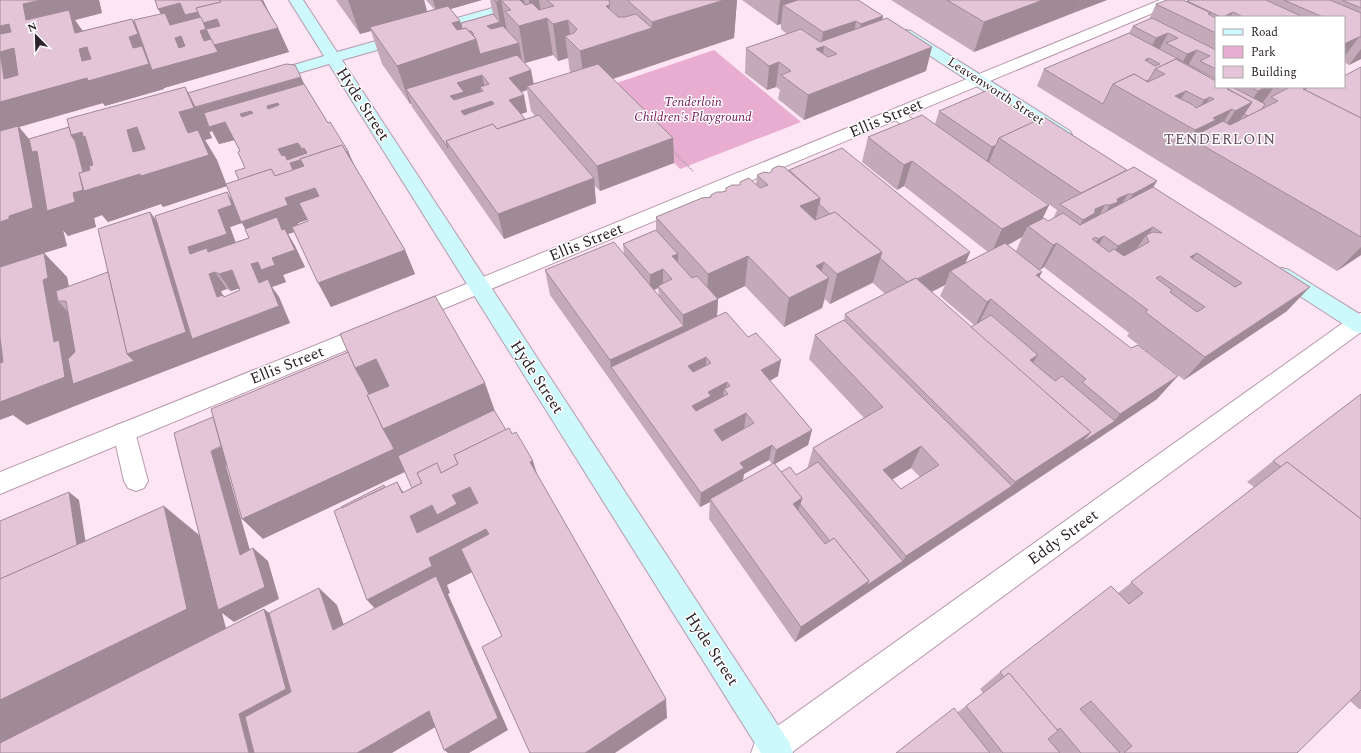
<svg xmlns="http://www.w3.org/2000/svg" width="1361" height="753" viewBox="0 0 1361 753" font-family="Spectral,serif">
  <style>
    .green { fill: #e8add1 }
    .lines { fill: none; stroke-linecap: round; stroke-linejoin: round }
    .lane-casing { stroke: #b799ab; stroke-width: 2 }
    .street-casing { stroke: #b799ab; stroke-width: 2 }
    .secondary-casing { stroke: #b799ab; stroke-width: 2 }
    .path { stroke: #b7a2af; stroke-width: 2; stroke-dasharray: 1.5 1.5; stroke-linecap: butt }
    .lane { fill: #fff; fill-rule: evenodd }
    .street { fill: #fff; fill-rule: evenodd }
    .secondary { fill: #cdf8fc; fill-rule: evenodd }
    .wall { fill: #c4a9b9; fill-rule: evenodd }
    .shaded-wall { fill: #a08a96 }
    .building { fill: #e4c5d7; stroke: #a08a96; fill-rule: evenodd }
    .labels { text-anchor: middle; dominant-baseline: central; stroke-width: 3; stroke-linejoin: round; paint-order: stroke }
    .far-street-label { font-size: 13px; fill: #2e2229; stroke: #fff }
    .far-park-label { font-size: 13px; font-style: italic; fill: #731359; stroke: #fff }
    .far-quarter-label { font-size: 15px; letter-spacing: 1px; fill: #674d5c; stroke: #fff }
    .street-label { font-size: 16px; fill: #2e2229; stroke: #fff }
  </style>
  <rect width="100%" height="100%" fill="#fee5f4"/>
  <!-- green -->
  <polygon class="green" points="714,50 801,122 680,169 605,93 605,87"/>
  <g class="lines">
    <defs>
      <g id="lane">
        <polygon points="896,109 901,111 936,135 938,138 936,141 930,143 924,141 891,117 888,114 891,111"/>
        <polygon points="124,423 132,425 135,432 148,481 144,488 136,491 128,488 124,481 113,432 116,425"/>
      </g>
      <g id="street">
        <polygon points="1160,0 1179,0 1177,3 419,319 412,322 405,319 402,314 405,309"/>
        <polygon points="1361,313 1361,332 791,753 751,753 755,742 1354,315"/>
        <polygon points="371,323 378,325 381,331 378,337 0,494 0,472"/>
      </g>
      <g id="secondary">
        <polygon points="289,0 303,0 337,52 521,0 543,0 541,3 342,60 789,742 793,753 761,753 329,64 268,82 263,80 260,77 263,74 324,56"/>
        <polygon points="906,30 911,31 1070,131 1072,135 1070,139 1064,140 1058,139 901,37 899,34 901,31"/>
        <polygon points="1282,268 1289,270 1361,315 1361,333 1354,331 1275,280 1272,275 1275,270"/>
      </g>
    </defs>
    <!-- lane casing -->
    <use href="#lane" class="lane-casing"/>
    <!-- street casing -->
    <use href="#street" class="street-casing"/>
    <!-- secondary casing -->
    <use href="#secondary" class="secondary-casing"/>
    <!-- path -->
    <polyline class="path" points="671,149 693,171"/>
    <!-- lane -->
    <use href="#lane" class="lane"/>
    <!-- street -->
    <use href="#street" class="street"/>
    <!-- secondary -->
    <use href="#secondary" class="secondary"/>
  </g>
  <!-- wall -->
  <g class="wall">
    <path d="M0,0H99L102,13L75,20L82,31L132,19L135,23L161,14L158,9L155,0H263L269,12L278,28L289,52L164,88V89L105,106L103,103L19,127L29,139L69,127L185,87L188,93L304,84L328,123L348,151L353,163L405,250L415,274L331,307L294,232L288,234L295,246L305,267L283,275L286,282L272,287L279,297L290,323L90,400L27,425L13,415ZM209,131L210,132L212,131L219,144L234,140L240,151L245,168L239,180L226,184L217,160L205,140L212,138ZM227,186L233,202L227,192L156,220L150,212L108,272L69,287L67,277L44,253L67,246L63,230L68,236L96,227L94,218L102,215L108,222L161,204L163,207ZM307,220L308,221L299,224L298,223ZM242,223L245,229L249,238L235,242L230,227ZM240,288V290L224,297L221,291L227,289L231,291Z"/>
    <path d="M336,0H424L427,11L434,9L426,0H482L450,9L461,23L493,14L490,0H737L734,38L613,79L673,138L674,163L600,191L594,185L596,203L504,239L412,107L411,103L410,104L382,64L371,31L360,34ZM553,55L558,61L568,58L570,73L534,84L531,70L522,60L525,63ZM527,90L531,111L535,116L525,119L521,114L527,112L522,92Z"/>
    <polygon points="742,0 858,0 883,16 882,20 926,71 804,120 778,99 780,90 776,87 767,90 745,73 746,48 787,34 781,29 781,24 777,25"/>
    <polygon points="891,0 1107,0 974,52"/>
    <polygon points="1190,0 1361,0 1361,59 1349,65 1344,62 1344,17 1216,17 1216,87 1344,87 1361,67 1361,255 1337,271 1037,86 1044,69 1129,33 1133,26 1149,20 1156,4 1187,2"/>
    <path d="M939,111L1036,121L1127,170L1157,181L1153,187L1287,311L1184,380L1127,336L1129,333L1044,267L1040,270V277L1157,399L895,574L795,642L709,519L710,502L700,507L550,295L545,270L624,254L623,244L656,230V217L722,192L740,185V182L756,185L757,175L769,173L772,172V169L789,170L970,252L965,263L988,252L904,186L897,190L862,162L868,137L935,124ZM991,163L1057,210L1053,219L1048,221L1042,219L1049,205ZM1022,237L1016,251L1008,245ZM873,283L885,294L845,314L844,320L815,335L809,359L864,418L813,448L807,469L796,475L781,472L775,464L808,445L812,430L770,381L778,376L684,332L717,316L718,299L745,286L784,327L822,308L825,299L830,304ZM945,285L940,296L974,325L971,327L931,292ZM658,288L659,296L654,290ZM769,460L772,464L743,481L744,474ZM911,468L920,477L901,489L892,479Z"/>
    <polygon points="1361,394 1361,709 1359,709 1350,701 1297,753 896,753 958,712 983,693 980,689 1000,672 1118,593 1254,487 1247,482 1273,461"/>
  </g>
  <!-- shaded-wall -->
  <g class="shaded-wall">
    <polygon points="41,0 99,0 102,13 75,20 85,34 133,48 129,37 132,19 147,43 168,26 158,9 180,3 197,12 278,28 289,52 164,88 164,89 105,106 103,103 19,127 73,193 71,135 82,132 133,152 127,130 137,127 188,133 179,112 185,87 197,107 301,77 312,101 235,140 219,144 212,131 210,132 209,131 212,138 205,140 217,160 227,186 163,207 161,204 108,222 102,215 94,218 96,227 68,236 63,230 67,246 44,253 67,277 72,303 66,301 58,301 68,312 127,354 150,212 168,237 199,336 259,283 251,264 256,246 242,223 230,227 239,251 190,254 188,247 218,210 227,192 238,210 285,198 287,167 278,149 298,143 306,158 302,149 304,148 348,151 356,169 315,188 327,213 298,223 301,230 288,234 295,246 305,267 283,275 286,282 272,287 279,297 290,323 90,400 27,425 13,415 0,420 0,386 54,342 0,268 0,102 4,79 0,55 0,26 9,24 87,78 95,79 26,20 23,4"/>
    <polygon points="245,0 263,0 269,13"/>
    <polygon points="348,0 424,0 428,15 370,27 371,31 360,34"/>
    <polygon points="433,0 482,0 437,13"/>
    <polygon points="501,0 508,37 491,43 487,26 500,22 496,2"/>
    <polygon points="517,0 524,0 528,24 532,22 529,0 539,0 542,20 547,18 553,55 525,63 519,26"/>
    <polygon points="724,0 737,0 734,38 585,88 580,51 606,6 609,1 612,41 652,28 652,22"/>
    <polygon points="780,0 809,0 783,5 781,24 777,25"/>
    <polygon points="1043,0 1081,0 1075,12 974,52 984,22"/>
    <polygon points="1081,0 1107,0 1075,12"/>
    <polygon points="1233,12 1230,17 1223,17"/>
    <polygon points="883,16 878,40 856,48 861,24"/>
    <polygon points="568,20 571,41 565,36 568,58 558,61 553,24"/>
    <polygon points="460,21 463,33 471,31 473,41 476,39 519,43 522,60 484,72 482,75 486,93 483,91 480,87 482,94 492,101 496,118 466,128 406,89 411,103 410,104 397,66 452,23"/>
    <polygon points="856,21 852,45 824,46 821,70 816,49 821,47 823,32"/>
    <polygon points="1168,33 1155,58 1149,58 1140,75 1135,78 1156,38"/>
    <polygon points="1359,37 1344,57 1344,44"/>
    <polygon points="932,47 926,71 804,120 808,95"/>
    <polygon points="1361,49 1361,59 1349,65"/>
    <polygon points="1197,50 1183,74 1175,77 1187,54"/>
    <polygon points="779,62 776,87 767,90 769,66"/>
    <polygon points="531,70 534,88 527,86 527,90 513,95 509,78"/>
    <polygon points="1266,87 1274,87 1261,105 1244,114 1226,140 1210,149 1235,111 1250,103 1258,91"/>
    <polygon points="1229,88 1213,118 1232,109 1207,147 1190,138 1195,130 1227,89"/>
    <polygon points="1186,91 1170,116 1175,96"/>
    <polygon points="524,95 527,112 512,117 509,100"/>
    <polygon points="1210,97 1191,128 1188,126 1204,100"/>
    <polygon points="673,138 674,163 600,191 597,166"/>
    <polygon points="996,145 989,162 985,165 992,147"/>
    <polygon points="912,161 904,186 897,190 904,165"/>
    <polygon points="594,178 596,203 504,239 498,214"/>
    <polygon points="1157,181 1138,212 1114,225 1133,194"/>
    <polygon points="1128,194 1109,224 1092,236 1110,205 1117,199"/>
    <polygon points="820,198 814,228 800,206"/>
    <polygon points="1049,205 1037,230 1028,226 1022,237 991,254 1002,229"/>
    <polygon points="1105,205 1088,235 1078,243 1066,250 1083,220 1095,209"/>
    <polygon points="1153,227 1147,237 1146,235 1134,253 1102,271 1118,246"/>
    <polygon points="1104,236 1089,261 1084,264 1098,239"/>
    <polygon points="1057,243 1044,267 1040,270 1053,245"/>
    <polygon points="1361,247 1361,255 1337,271"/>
    <polygon points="405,250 415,274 331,307 318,283"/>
    <polygon points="882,252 873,282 830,304 837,274"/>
    <polygon points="970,252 960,277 950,271 945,285 900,308 909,284"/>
    <polygon points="1197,253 1179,277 1190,257"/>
    <polygon points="678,254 678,271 672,256"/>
    <polygon points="748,256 745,286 707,304 708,274"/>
    <polygon points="824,262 819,283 829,278 822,308 784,327 789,298 816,266"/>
    <polygon points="663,269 663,286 658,286 658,288 650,292 650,275"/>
    <polygon points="232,270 244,287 231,291 219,274"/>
    <polygon points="215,272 227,289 221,291 229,314 217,297 209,274"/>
    <polygon points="1042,272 1029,296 1036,275"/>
    <polygon points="1310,287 1287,311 1184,380 1205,357"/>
    <polygon points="718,299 717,316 684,332 684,349 611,367 610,360 683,326 683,315"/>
    <polygon points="991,299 979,323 975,326 987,302"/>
    <polygon points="0,331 18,347 0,379"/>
    <polygon points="1038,355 1027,372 1030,360"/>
    <polygon points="706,357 706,374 688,383 688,366"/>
    <polygon points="376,359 485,383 497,417 407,471 263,539 242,519 383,429 355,368"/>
    <polygon points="781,360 778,376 759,387 761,370"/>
    <polygon points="1178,376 1157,399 1102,436 1120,414"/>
    <polygon points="727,382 726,391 724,389 723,399 692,422 692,406 708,392"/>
    <polygon points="746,413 744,429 713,446 714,430"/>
    <polygon points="1115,421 1102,436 1069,458 1081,443"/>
    <polygon points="812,430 808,445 773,465 776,450"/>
    <polygon points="1091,432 1069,458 895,574 906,556 1012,486 1015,482"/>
    <polygon points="225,445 240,460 226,466 255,568 240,555 211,451"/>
    <polygon points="772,445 769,460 744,474 742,483 710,499 710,502 700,507 701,493 740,463"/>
    <polygon points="921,446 911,468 874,491 883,470"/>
    <polygon points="533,461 543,493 530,462"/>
    <polygon points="397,482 416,513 470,487 485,517 486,529 500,558 447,585 450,593 448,594 508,730 469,753 448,753 444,750 498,718 390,625 367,600 417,533 410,516 402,493"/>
    <polygon points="69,492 79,500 93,588 0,631"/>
    <polygon points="802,498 796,518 793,504"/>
    <polygon points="164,506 204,539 221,608 253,548 268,561 279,599 234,622 222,613 228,636 0,752 0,700"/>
    <polygon points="903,561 895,574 795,642 801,627 869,581"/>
    <polygon points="319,588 337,605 351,646 333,630"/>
    <polygon points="264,609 289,629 312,705 275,753 249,753 239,714"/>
    <polygon points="666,699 667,718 615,753 585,753"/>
    <polygon points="429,711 442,723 392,753 357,753"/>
  </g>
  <!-- building -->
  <g class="building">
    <path d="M0,0H41L23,4L26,20L69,10L75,33L132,19L138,34L129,37L133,48L142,46L149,64L88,81L87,78L0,102V34L11,32L9,24L0,26ZM87,47L91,59L82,61L79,49ZM14,48L18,75L4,79L0,52Z"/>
    <polygon points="155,0 220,0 221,2 196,8 198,12 185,15 180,3 158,9"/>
    <polygon points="220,0 261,0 278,28 214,45 206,29 220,26 217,19 203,23 196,8 221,2"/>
    <polygon points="494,0 520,0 525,5 532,3 539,10 554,6 547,0 609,0 609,1 610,5 606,6 618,17 625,17 636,14 652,28 580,51 565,36 574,33 577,29 568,20 553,24 547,18 519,26 505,11 511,10 501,0 496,2"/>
    <polygon points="627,0 724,0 652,22"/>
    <polygon points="798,0 858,0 883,16 861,24 856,21 823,32 783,5"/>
    <polygon points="947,0 1043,0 984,22"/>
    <polygon points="1167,0 1183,0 1211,13 1208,14 1216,18 1216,33 1156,4"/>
    <polygon points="1190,0 1266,0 1303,17 1243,17 1233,12 1223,17 1221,17 1187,1"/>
    <polygon points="1284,0 1330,0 1361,13 1361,37 1359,37 1344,44 1344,17 1323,17"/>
    <polygon points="1342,0 1361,0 1361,8"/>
    <polygon points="448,6 460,21 452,23 457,30 466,28 476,39 397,66 370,27"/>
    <path d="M165,13L170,25L201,17L206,29L200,31L204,41L211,39L218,52L152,70L134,20ZM181,36L185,46L179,48L175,38Z"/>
    <polygon points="493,14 500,22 487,26 491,29 503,26 519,43 480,54 476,39 473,35 474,34 471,31 469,31 466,28 462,29 461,23"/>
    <path d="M887,18L932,47L808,95L781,75L791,71L779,62L769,66L746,48L801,29L820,42ZM824,46L837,54L828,57L816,49Z"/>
    <polygon points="1152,18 1216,50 1216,69 1200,61 1210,56 1197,50 1187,54 1166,43 1178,38 1168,33 1156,38 1133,26"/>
    <path d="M1129,33L1216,79V81L1176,59L1155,69L1149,80L1146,81L1134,74L1113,84L1103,104L1044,69ZM1149,58L1160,64L1155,66L1145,60Z"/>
    <path d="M517,55L531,70L509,78L524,95L509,100L525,119L497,129L493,124L446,141L448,148L406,89ZM482,75L489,84L480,87L483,91L454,100L450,96L464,92L457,83ZM492,101L494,104L464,115L461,111Z"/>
    <path d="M1176,59L1216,81V87H1228L1229,88L1227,89L1252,102L1235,111L1232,109L1213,118L1216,120L1195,130L1113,84L1134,74L1148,82L1165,74L1155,69ZM1186,91L1204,100L1210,97L1214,99L1196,108L1193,105L1175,96Z"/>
    <polygon points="286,64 295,65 301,77 195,107 188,93"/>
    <polygon points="598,64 673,138 597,166 527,86"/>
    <polygon points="1361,67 1361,118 1305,90 1307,88 1306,87 1344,87 1344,76"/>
    <path d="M304,84L328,123L330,122L348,151L346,152L342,145L300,159V160L290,163L293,170L282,174L275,176L271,169L239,180L235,171L245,168L238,152L240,151L225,122L209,127L204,113ZM278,103L279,105L268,109L267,106ZM251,111L253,113L242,117L240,114ZM298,143L302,149L304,148L307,153L287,160L285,155L282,156L278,149Z"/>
    <path d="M185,87L194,108L179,112L188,133L198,130L209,155L141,176L140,174L84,191L79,173L90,170L89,166L93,165L85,136L83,137L82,132L71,135L67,119ZM137,127L145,149L133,152L127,130Z"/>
    <polygon points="1228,87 1232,87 1265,104 1262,109 1248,116 1244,114 1252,102 1228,89 1229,88"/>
    <polygon points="1250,87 1266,87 1258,91"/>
    <polygon points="1290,87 1306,87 1307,88 1303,89 1361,118 1361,237 1190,138 1223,121 1230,125 1278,101 1271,97"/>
    <polygon points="988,90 1036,121 999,138 996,145 992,147 939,111"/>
    <polygon points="539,115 594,178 498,214 446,141 493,124 497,129"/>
    <polygon points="922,115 1049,205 1002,229 912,161 904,165 868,137"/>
    <polygon points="1044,117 1127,170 1081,193 999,138"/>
    <polygon points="18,126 33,208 9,216 9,219 0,222 0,131"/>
    <polygon points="69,127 71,135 75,141 83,172 79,173 83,190 73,193 75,202 47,211 37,151 32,152 29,139"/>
    <polygon points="342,145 405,250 318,283 292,227 308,221 299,203 319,196 315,188 285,198 288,205 241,222 226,184 271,169 275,176 304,166 300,159"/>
    <polygon points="842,148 970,252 917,279 916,278 907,282 880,258 882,252 835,212 830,214 819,204 820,198 789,170"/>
    <polygon points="778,166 784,167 820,198 800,206 815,220 835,212 882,252 837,274 824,262 816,266 829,278 789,298 748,256 708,274 656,217 702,198 711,197 711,195 717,192 722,192 726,191 726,188 732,185 740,185 740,182 749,178 760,188 768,185 757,175 764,172 769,173 772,171 772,169"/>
    <polygon points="1134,167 1157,181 1133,194 1128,194 1117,199 1118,202 1110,205 1105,205 1095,209 1095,213 1083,220 1060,204"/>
    <path d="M1153,187L1310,287L1205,357L1145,312L1148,310L1057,243L1053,245L1028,226L1044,218L1048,221L1063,213L1080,225ZM1153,227L1162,233L1153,232L1146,235L1149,242L1124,256L1114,249L1109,252L1092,239L1096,237L1098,239L1104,236L1118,246ZM1197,253L1242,283L1235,287L1190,257ZM1160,276L1205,307L1197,312L1170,292L1172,290L1156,278Z"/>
    <path d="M227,192L232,205L218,210L227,234L188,247L190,254L207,248L208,252L249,238L245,229L277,217L282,230L285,229L295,250L272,258L275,265L261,270L258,262L251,264L259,283L268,279L279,306L192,339L155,216ZM232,270L240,290L224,297L223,295L217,297L209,274L215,272L219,274Z"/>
    <polygon points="150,212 186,332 127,354 98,229"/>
    <polygon points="656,230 678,254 672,256 692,278 697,276 718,299 683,315 658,286 672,279 663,269 650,275 623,244"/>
    <polygon points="614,242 684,326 610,360 545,270"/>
    <polygon points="1005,243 1042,272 1036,275 1131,348 1138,345 1178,376 1120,414 1082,382 1086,379 991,299 987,302 950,271"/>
    <polygon points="44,253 48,278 43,280 54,342 59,340 65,377 0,402 0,363 3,362 0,337 0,267"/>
    <polygon points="108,272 127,354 134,361 73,384 68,359 75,352 66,301 58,301 56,291"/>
    <polygon points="916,278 1091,432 1015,482 845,314"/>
    <polygon points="435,296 485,383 383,429 367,395 389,386 376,359 355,368 340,334"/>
    <path d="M726,312L748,337L756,333L781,360L761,370L812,430L776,450L772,445L740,463L744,468L701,493L611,367ZM706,357L711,363L693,372L688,366ZM727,382L730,386L724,389L728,394L696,411L692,406L711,396L708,392ZM746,413L754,423L722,441L714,430Z"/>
    <polygon points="991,315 1038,355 1030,360 1055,381 1062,376 1115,421 1081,443 1091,432 971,327"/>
    <path d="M844,320L1012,486L906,556L813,448L883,407L815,335ZM921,446L939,465L901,489L883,470Z"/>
    <polygon points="348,352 355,368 363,382 369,394 367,395 383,429 391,443 394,449 242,519 211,409"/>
    <polygon points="1361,394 1361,519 1287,462 1281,467 1273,461"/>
    <polygon points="494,410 506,430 454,455 458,464 441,473 437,463 417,473 422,483 412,488 398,456"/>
    <polygon points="213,417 221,446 211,451 240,555 253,548 265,587 218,610 174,433"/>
    <path d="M509,428L512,434L516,432L533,461L530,462L666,699L585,753H530L482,647L502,636L461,549L489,534L486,529L429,558L432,566L367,600L334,511L397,482L402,493L422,483L417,473L437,463L441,473L458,464L454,455ZM470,487L478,503L417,533L410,516L432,505L437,515L457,504L452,495Z"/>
    <polygon points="818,462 903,561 866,586 869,581 834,538 830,541 800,504 802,498 781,472 790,467 796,475"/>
    <polygon points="1287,462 1361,519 1361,690 1297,753 1124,753 1132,746 1091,701 1080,709 1120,753 1081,753 1060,728 1057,730 1009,673 1004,677 1000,672 1111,586 1129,604 1143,593 1131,582"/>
    <polygon points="774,463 802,498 793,504 825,544 834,538 869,581 801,627 710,499"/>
    <polygon points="384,485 385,487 342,508 341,507"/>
    <polygon points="69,492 77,545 0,579 0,521"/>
    <polygon points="164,506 187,609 0,700 0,579"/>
    <polygon points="436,576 498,718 444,750 429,711 357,753 254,753 245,717 291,692 269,613 319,588 333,630"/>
    <polygon points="264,609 286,689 239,714 249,753 0,753 0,743"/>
    <polygon points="1009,673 1058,731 1048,739 1060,753 1003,753 966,706"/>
    <polygon points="954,708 990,753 896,753"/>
  </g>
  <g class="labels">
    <!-- far-street labels -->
    <g class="far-street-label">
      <text transform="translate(996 91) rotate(33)">Leavenworth Street</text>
    </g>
    <!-- far-park labels -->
    <g class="far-park-label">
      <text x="693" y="102">Tenderloin<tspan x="693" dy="15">Children's Playground</tspan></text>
    </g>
    <!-- far-quarter labels -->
    <g class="far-quarter-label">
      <text x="1220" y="139">TENDERLOIN</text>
    </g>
    <!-- street labels -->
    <g class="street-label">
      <text transform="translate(363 104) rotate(57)">Hyde Street</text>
      <text transform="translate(886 118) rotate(-23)">Ellis Street</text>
      <text transform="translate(586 242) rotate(-22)">Ellis Street</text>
      <text transform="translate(287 365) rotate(-22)">Ellis Street</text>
      <text transform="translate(537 377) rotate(57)">Hyde Street</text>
      <text transform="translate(1063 537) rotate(-36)">Eddy Street</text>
      <text transform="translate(712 649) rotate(57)">Hyde Street</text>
    </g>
  </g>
  <!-- legend -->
  <rect x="1215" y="16" width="130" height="72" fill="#ffffff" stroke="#aba7a9"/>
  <rect x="1223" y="29" width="20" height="6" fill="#cdf8fc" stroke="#aba7a9"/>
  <text x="1251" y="36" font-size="12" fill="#2e2229">Road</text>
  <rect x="1223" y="46" width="20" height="12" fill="#e8add1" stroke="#aba7a9"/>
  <text x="1251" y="56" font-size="12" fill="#2e2229">Park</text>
  <rect x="1223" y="66" width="20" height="12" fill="#e4c5d7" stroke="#aba7a9"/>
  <text x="1251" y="76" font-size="12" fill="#2e2229">Building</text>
  <!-- north arrow -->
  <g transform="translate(36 36) rotate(337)" stroke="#ffffff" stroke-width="3" paint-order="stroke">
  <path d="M0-3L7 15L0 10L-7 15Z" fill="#2e2229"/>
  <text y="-6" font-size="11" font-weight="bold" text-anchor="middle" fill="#2e2229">N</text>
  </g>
</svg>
